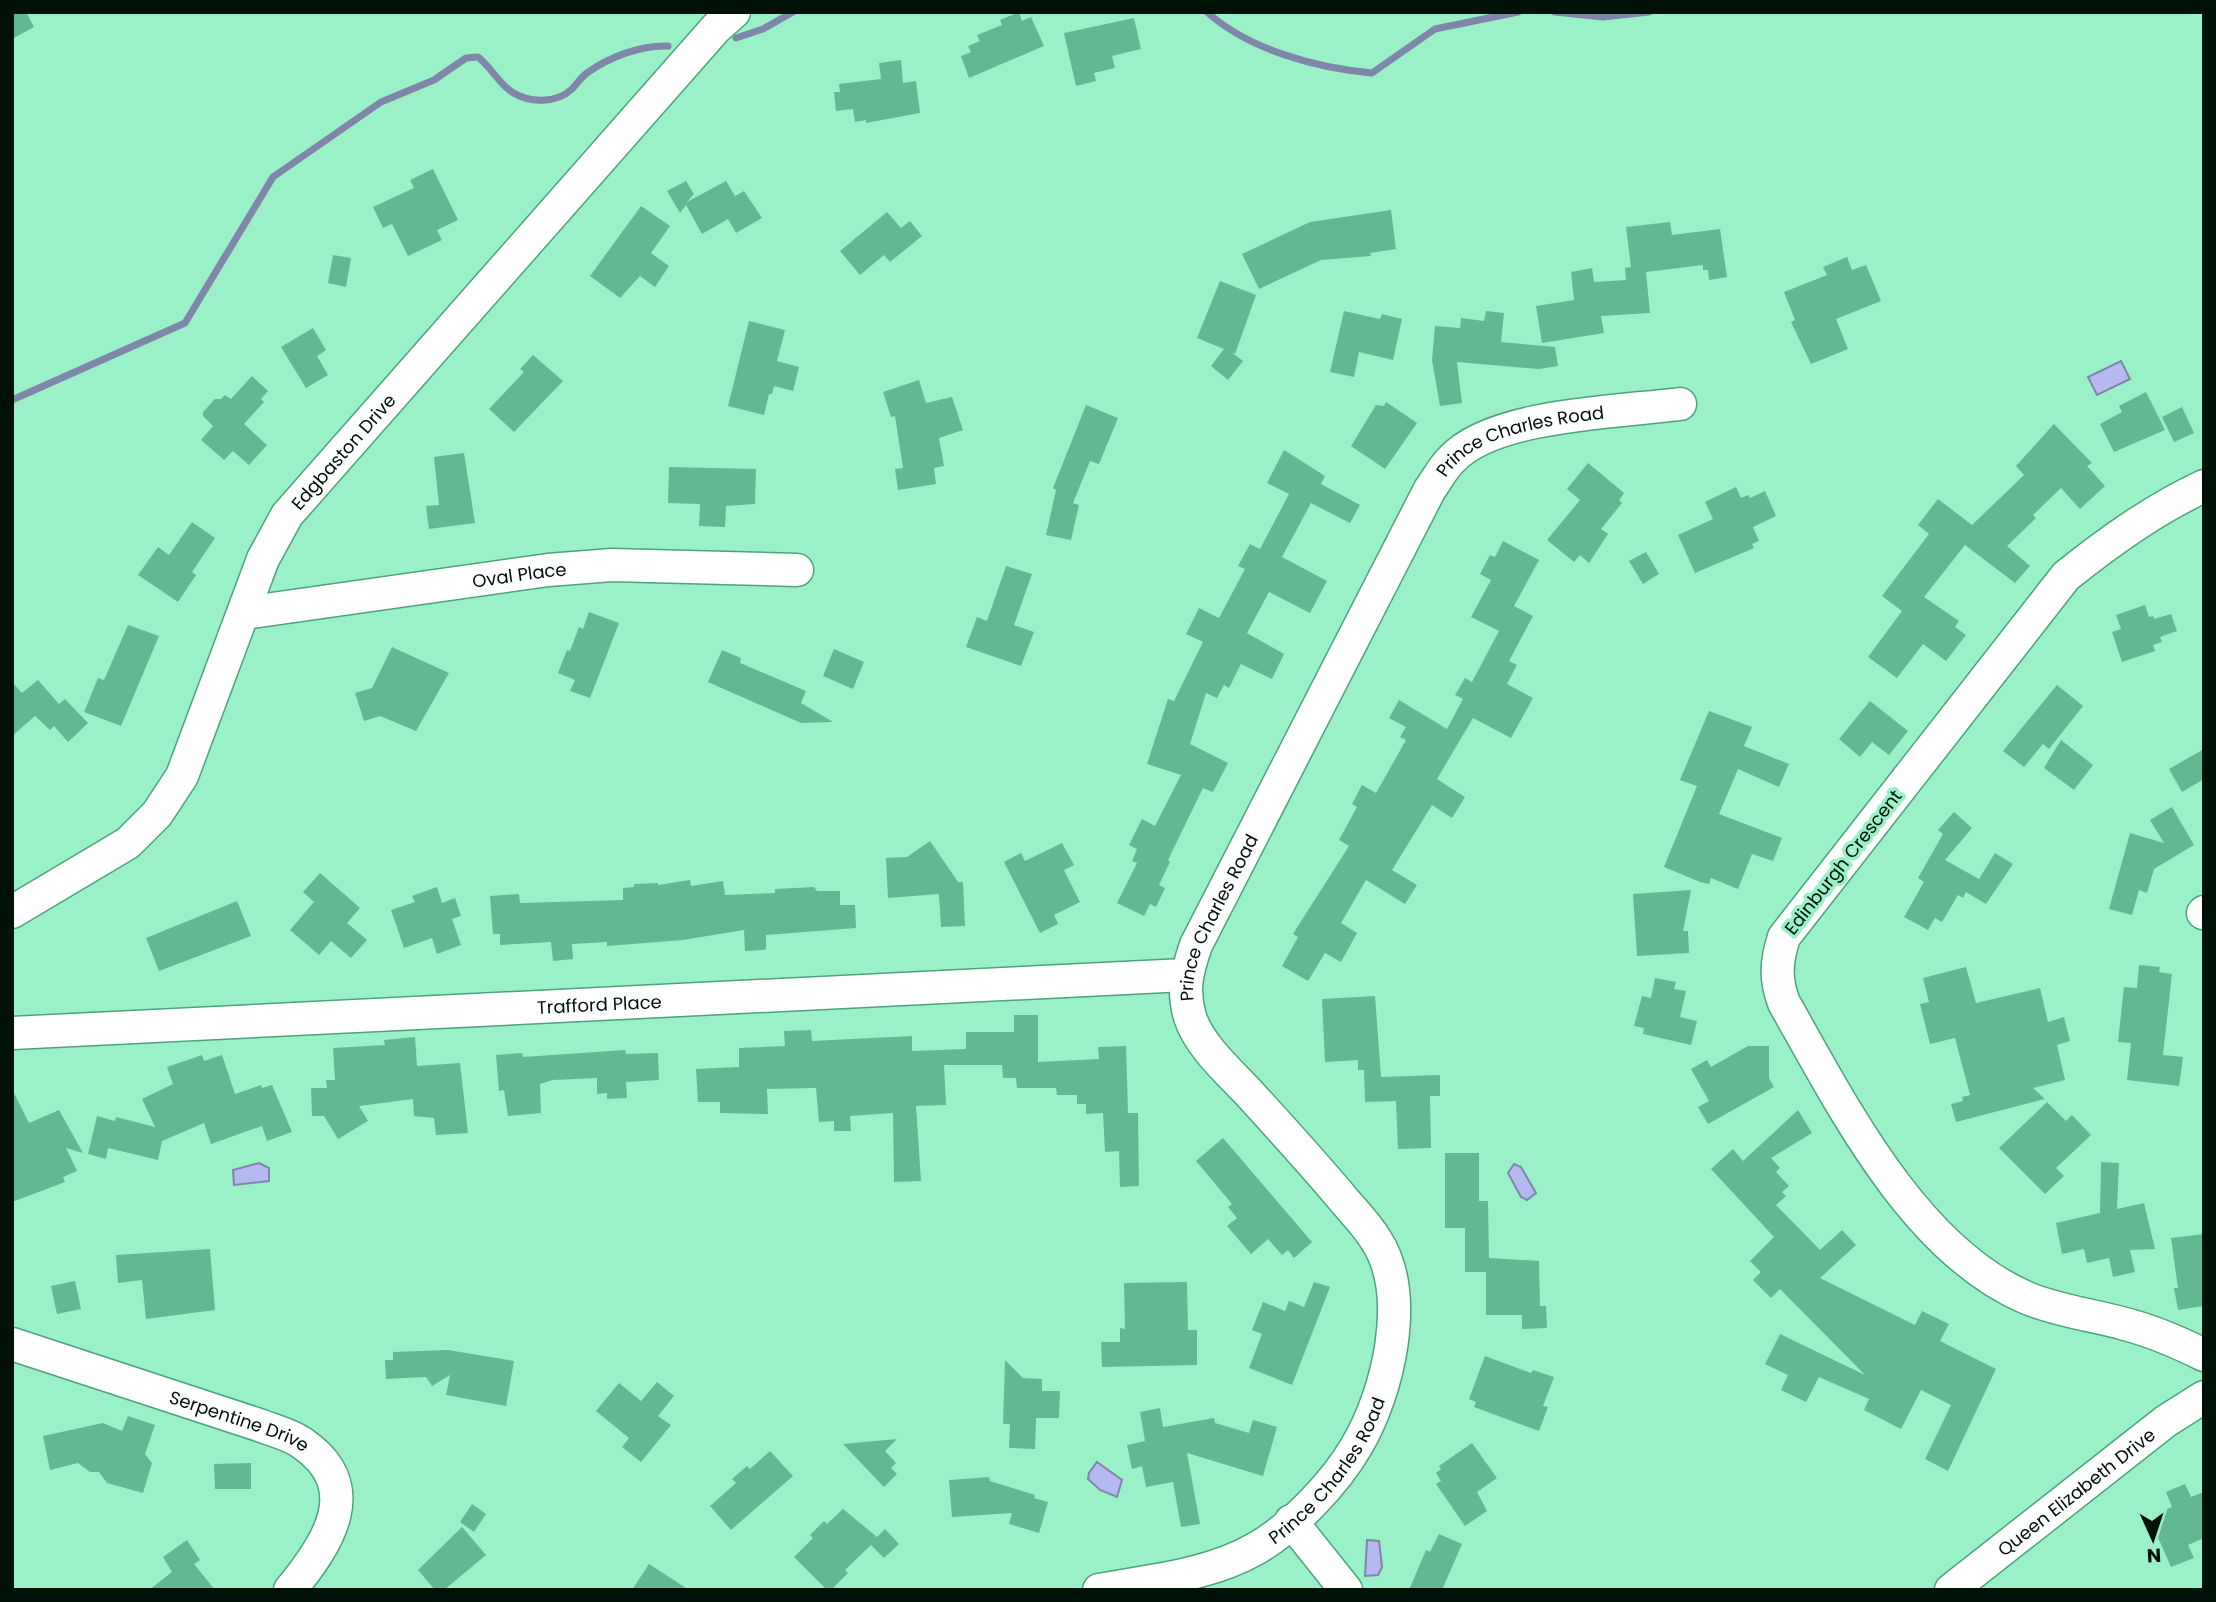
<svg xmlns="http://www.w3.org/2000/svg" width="2216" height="1602" viewBox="0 0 2216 1602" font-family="Poppins,sans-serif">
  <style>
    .water { fill: #b6b8f0; stroke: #7f86aa; stroke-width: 2 }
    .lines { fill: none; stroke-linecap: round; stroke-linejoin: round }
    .stream { stroke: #7f86aa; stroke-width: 7 }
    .building { fill: #62b991 }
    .minor-casing { stroke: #4ca37d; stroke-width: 35 }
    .minor { stroke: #fff; stroke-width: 32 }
    .labels { text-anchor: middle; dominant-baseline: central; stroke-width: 7; stroke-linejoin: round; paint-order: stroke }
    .street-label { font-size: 18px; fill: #001107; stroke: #9af1c8 }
  </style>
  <rect width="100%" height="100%" fill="#9af1c8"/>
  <!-- water -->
  <g class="water">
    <polygon points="2121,361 2130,379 2097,395 2088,377"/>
    <polygon points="259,1163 269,1168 269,1181 234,1185 233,1170"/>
    <polygon points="1514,1164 1521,1167 1536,1193 1527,1200 1521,1197 1508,1173"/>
    <polygon points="1097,1462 1122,1480 1117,1497 1100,1490 1088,1479 1089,1473"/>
    <polygon points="1367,1540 1379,1541 1382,1567 1378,1575 1365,1576"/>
  </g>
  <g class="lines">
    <!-- stream -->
    <g class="stream">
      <path d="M1207,12C1249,50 1317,68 1372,73L1435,29L1518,12"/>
      <polyline points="1555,12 1603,17 1649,12"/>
      <polyline points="736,38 763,29 793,12"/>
      <path d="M12,400L185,323L273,177L381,102L434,80L466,58L478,57C491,67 500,85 512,92C529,103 556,104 572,89C577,84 581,77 587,73C609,57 641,45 668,46"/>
    </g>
  </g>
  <!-- building -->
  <g class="building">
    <polygon points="12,12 26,12 34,27 12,39"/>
    <polygon points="1019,12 1022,21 1031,17 1044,46 969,78 961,56 971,52 968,46 980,41 977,35 1002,25 1000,20"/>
    <polygon points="1134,18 1141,49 1112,56 1115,68 1094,73 1096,81 1076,86 1064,33"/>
    <polygon points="901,60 903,83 916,81 920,113 866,123 866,120 855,122 853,109 836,111 834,92 840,92 839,84 881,79 879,63"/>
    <polygon points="433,169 458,220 437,230 442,240 408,256 392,224 383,228 373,207 414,188 410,180"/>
    <polygon points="686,181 694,194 687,202 726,181 735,196 744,191 762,218 736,233 728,219 702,234 686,205 680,213 667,191"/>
    <polygon points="641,206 670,226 651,253 669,266 655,287 640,276 620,298 590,276"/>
    <polygon points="1391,210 1396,249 1370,253 1371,256 1321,260 1259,289 1242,254 1310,222"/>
    <polygon points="887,212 901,228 910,221 922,236 890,262 884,255 860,275 840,251"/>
    <polygon points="1670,222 1672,235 1720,229 1727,277 1709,280 1708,270 1703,270 1703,265 1646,272 1650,313 1601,316 1604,333 1542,343 1536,306 1574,300 1571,272 1592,268 1594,282 1626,280 1625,268 1631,267 1626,227"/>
    <polygon points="333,255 351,258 346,287 328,283"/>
    <polygon points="1847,257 1852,270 1866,265 1881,301 1836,319 1848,349 1811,364 1791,322 1795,320 1784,292 1827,275 1823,267"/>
    <polygon points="1220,281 1256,295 1235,354 1231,352 1243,361 1228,380 1211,366 1224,349 1197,338"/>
    <polygon points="1344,311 1380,319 1382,314 1402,319 1393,360 1359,352 1354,377 1330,372"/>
    <polygon points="1486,311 1504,313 1501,342 1555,347 1558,366 1539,369 1457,362 1462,403 1440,406 1432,360 1435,326 1460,328 1461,318 1484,321"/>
    <polygon points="749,321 785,330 777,361 799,367 793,391 774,386 772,394 769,394 764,415 728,406"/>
    <polygon points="313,328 326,350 317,356 328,375 306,388 281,347"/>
    <polygon points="533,355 563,381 514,432 489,409 524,372 520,369"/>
    <polygon points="252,376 268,391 261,399 264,402 244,424 267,445 249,465 233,451 224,460 201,440 213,426 203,416 203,412 215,399 221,399 225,395 231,399"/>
    <polygon points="919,380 926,403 952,397 963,430 939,438 944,466 934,468 936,484 898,490 895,469 903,468 895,416 891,417 883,392"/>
    <polygon points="2146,392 2165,430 2114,452 2100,424 2122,412 2119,406"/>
    <polygon points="1386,402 1417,423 1385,469 1351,446 1376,405 1384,406"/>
    <polygon points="1086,405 1118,418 1099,464 1090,461 1073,503 1079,505 1071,540 1046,535 1056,490 1053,488"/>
    <polygon points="2182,407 2194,433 2174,442 2162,417"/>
    <polygon points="2054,424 2092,463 2087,466 2105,486 2080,509 2061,488 2033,515 2036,518 2007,546 2030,566 2015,583 1965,545 1924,597 1959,621 1955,627 1966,635 1946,661 1923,644 1897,678 1868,657 1902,611 1882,596 1929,534 1918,525 1938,499 1972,525 2024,475 2016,466"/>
    <polygon points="1284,450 1325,476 1321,484 1360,505 1350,523 1311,503 1282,557 1327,581 1310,613 1269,592 1247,633 1284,654 1272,679 1241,664 1229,688 1224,685 1217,698 1206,693 1190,744 1228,763 1213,792 1203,788 1168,860 1170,862 1159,885 1165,888 1156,907 1150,904 1144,916 1117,903 1137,863 1132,861 1137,849 1129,845 1142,819 1155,826 1181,775 1147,764 1168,699 1174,701 1203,642 1186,634 1199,608 1219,618 1245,569 1238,566 1250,544 1260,549 1289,494 1267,483"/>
    <polygon points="464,453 475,523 429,529 426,506 439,505 434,457"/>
    <polygon points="1588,463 1624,493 1619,500 1622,503 1601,529 1608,534 1589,563 1580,555 1574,562 1547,540 1580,500 1567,489"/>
    <polygon points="669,467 756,469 755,504 726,506 725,527 699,526 700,504 668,503"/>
    <polygon points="1736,487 1741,498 1748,495 1750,498 1765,491 1776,516 1753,527 1759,541 1752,544 1754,548 1695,573 1678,535 1713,519 1705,502"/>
    <polygon points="192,522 215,538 192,572 196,575 178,602 138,575 158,547 169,555"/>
    <polygon points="1503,541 1539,560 1514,606 1533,616 1509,661 1517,665 1507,684 1533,698 1511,738 1473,718 1437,779 1465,797 1452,818 1432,805 1392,870 1417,885 1405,904 1366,880 1341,923 1357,933 1341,962 1325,953 1308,981 1282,966 1298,937 1293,934 1349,846 1339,840 1357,807 1352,804 1362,785 1376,793 1406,740 1400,737 1406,727 1389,718 1399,700 1447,729 1463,699 1455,695 1465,678 1472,682 1499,631 1471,617 1491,580 1480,574 1490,555 1495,557"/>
    <polygon points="1646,552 1659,574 1643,584 1629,561"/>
    <polygon points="1006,566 1032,574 1014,625 1034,632 1021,666 966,647 977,617 987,621"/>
    <polygon points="2145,605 2149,617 2153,616 2154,619 2171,614 2177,631 2160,637 2162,642 2153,645 2155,651 2122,662 2112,632 2121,629 2116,615"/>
    <polygon points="589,612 619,623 590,698 570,691 575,680 558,673 567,650 570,651 579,627 583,629"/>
    <polygon points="128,625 159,636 121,726 84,712 98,678 104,680"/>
    <polygon points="392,647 449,673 416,731 380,716 364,721 355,693 372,688"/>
    <polygon points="834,649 864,662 853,689 823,676"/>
    <polygon points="722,650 741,658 740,663 806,691 801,703 833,722 801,723 708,682"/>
    <polygon points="38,680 59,704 65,699 88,723 68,742 54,726 50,730 35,716 12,736 12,682 22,693"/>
    <polygon points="2057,685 2083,706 2049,749 2043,744 2024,767 2003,751"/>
    <polygon points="1870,701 1908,731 1889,755 1872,742 1860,757 1839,739"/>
    <polygon points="1709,711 1752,727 1744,746 1789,764 1779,787 1738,769 1719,814 1782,838 1773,861 1752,854 1738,889 1711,878 1709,884 1700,882 1664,867 1697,786 1680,780"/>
    <polygon points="2061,740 2093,765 2074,790 2044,768"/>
    <polygon points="2204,749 2204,779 2182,792 2169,769"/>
    <polygon points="2172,807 2194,845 2154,869 2147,893 2139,890 2132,915 2109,909 2130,833 2164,843 2150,820"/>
    <polygon points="1954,812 1972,828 1945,860 1979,879 1995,853 2013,864 1986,904 1966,892 1963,898 1958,895 1942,922 1935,918 1928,930 1904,917 1924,882 1918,878 1943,834 1938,830"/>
    <polygon points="930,841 958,882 963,882 965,926 941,927 939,894 888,898 886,858 907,857"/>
    <polygon points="1062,843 1074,865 1064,870 1080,902 1054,915 1058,924 1040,933 1004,862 1021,853 1025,861"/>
    <polygon points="320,873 360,908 347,923 367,940 351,958 331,941 319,955 290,930 314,902 303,892"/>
    <polygon points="690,880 691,886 723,881 725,895 775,893 775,889 814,887 817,891 840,891 840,905 855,905 856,928 766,935 766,949 763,950 745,951 744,930 683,940 607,946 607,942 572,944 573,959 553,961 551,942 500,945 500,934 493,934 490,896 519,894 520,903 623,900 623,888 634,887 634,884 658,883 658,885"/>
    <polygon points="437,887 442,903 455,898 461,916 452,919 461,945 437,954 432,938 404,948 391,910 415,902 412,896"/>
    <polygon points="1691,890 1683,931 1688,931 1689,953 1637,956 1633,894"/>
    <polygon points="237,901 251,936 159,971 146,938"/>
    <polygon points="2139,965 2160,967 2159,972 2172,974 2163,1055 2183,1057 2179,1086 2127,1080 2131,1043 2118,1042 2124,987 2137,988"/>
    <polygon points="1966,967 1976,1003 2040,988 2048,1022 2064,1017 2070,1041 2057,1045 2065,1080 2033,1088 2045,1099 1956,1122 1951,1104 1963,1101 1962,1097 1970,1095 1955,1038 1930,1044 1920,1004 1929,1002 1923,978"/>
    <polygon points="1655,978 1676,982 1674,989 1686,991 1680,1017 1697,1021 1691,1045 1643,1034 1644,1028 1634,1026 1642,996 1651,998"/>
    <polygon points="1375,996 1381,1077 1440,1075 1440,1096 1430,1096 1431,1148 1398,1149 1396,1101 1365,1102 1364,1070 1358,1070 1358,1060 1325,1062 1322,999"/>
    <polygon points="1014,1015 1038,1015 1038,1062 1099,1059 1098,1047 1126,1046 1128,1113 1138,1113 1139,1186 1120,1187 1119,1151 1105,1152 1103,1113 1086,1114 1086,1104 1077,1104 1077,1095 1057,1095 1056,1088 1017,1088 1016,1078 1003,1078 1002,1065 944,1065 946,1105 916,1106 921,1181 894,1182 893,1113 850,1116 851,1131 834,1131 834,1121 819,1122 816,1088 767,1089 768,1114 720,1113 720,1102 698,1102 696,1069 739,1067 739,1048 785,1046 784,1031 811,1030 812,1041 912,1036 912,1051 966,1049 966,1032 1014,1032"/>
    <polygon points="415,1037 417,1066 460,1063 468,1133 436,1135 434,1118 414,1116 413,1099 359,1106 368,1121 338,1139 324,1116 312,1116 311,1088 327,1088 326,1080 335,1080 333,1048 385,1045 384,1040"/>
    <polygon points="1748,1046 1769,1046 1769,1078 1774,1087 1708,1124 1698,1107 1709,1101 1691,1069 1707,1060 1711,1067"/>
    <polygon points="625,1050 626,1054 658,1053 659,1080 626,1082 627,1098 607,1099 607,1093 597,1094 597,1078 553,1080 540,1084 541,1113 508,1116 504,1090 499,1091 496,1055 522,1053 523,1057"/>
    <polygon points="202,1055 204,1061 222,1055 235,1094 261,1085 262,1088 272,1085 292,1132 267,1141 262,1126 211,1144 204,1123 162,1141 158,1160 108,1148 106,1159 88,1154 97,1116 115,1121 116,1117 155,1127 142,1099 173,1084 167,1067"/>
    <polygon points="12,1089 29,1123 59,1110 83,1153 66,1148 77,1171 63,1177 65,1182 12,1202"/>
    <polygon points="2047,1102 2066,1121 2072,1115 2091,1135 2056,1168 2064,1176 2045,1194 1999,1148"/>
    <polygon points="1798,1110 1812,1133 1771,1158 1780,1168 1776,1172 1789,1186 1782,1192 1786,1196 1776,1205 1820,1250 1842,1230 1856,1245 1820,1278 1915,1325 1922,1311 1949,1324 1940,1341 1996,1369 1948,1471 1925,1459 1951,1405 1921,1390 1901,1429 1864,1410 1869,1399 1819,1377 1806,1402 1781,1390 1788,1375 1765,1364 1780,1334 1865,1375 1780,1289 1771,1298 1753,1280 1761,1272 1750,1261 1774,1237 1711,1169 1733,1149 1743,1161"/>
    <polygon points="1223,1138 1312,1242 1294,1258 1288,1250 1282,1255 1268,1239 1251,1254 1227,1226 1237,1218 1228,1207 1232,1204 1196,1161"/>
    <polygon points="1445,1153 1479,1153 1479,1201 1488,1201 1489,1258 1539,1261 1540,1306 1546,1306 1547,1328 1522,1329 1522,1315 1486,1315 1486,1272 1465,1272 1465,1228 1445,1228"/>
    <polygon points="2101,1162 2119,1163 2117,1209 2144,1203 2155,1249 2130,1250 2135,1272 2113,1277 2109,1258 2087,1263 2084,1249 2062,1254 2056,1223 2100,1213"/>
    <polygon points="2204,1234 2204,1306 2178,1310 2174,1288 2178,1288 2171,1238"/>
    <polygon points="210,1249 215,1310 146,1319 142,1280 118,1283 116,1255"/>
    <polygon points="75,1281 81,1309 57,1314 51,1286"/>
    <polygon points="1187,1282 1188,1330 1197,1330 1197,1365 1102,1367 1101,1342 1120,1342 1120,1328 1125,1329 1124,1283"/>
    <polygon points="1314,1282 1330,1287 1292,1385 1249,1368 1262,1334 1252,1330 1263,1302 1285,1311 1289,1301 1304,1307"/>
    <polygon points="448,1350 514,1361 506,1406 446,1395 450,1375 432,1386 426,1377 386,1379 385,1360 393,1360 393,1352"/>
    <polygon points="1485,1356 1531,1373 1533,1370 1554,1377 1543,1406 1548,1407 1539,1431 1474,1407 1476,1402 1469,1399"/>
    <polygon points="1005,1360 1023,1378 1042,1379 1042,1391 1060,1391 1059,1418 1036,1418 1035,1449 1009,1448 1010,1424 1003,1424"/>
    <polygon points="657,1382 674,1396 658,1416 671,1425 641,1462 622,1447 629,1438 596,1411 619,1383 641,1401"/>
    <polygon points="1160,1408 1163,1427 1214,1418 1215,1423 1249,1433 1253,1420 1277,1427 1263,1476 1187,1453 1200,1524 1181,1527 1173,1482 1146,1487 1142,1466 1132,1469 1127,1445 1145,1441 1140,1412"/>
    <polygon points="128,1416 155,1425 145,1454 152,1463 143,1493 107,1483 99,1472 90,1472 78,1463 50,1470 43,1436 103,1423 122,1431"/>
    <polygon points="897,1439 885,1451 896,1463 891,1468 897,1474 884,1487 843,1444"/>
    <polygon points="1472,1443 1497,1478 1477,1492 1487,1511 1465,1526 1436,1484 1441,1481 1436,1473 1441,1469 1439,1466"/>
    <polygon points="770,1451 793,1476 731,1530 710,1506 736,1483 732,1479 747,1466 750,1469"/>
    <polygon points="251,1463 251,1489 215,1489 214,1464"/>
    <polygon points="989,1477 990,1481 1035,1495 1034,1498 1048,1502 1039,1533 1009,1524 1012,1513 952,1517 949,1480"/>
    <polygon points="2185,1484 2191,1497 2204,1492 2204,1538 2188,1545 2194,1558 2171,1567 2153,1526 2163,1522 2159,1512 2172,1507 2166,1492"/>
    <polygon points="472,1504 486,1514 474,1532 460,1522"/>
    <polygon points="843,1509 877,1537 885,1529 899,1544 884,1558 871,1545 845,1570 848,1573 831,1590 827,1590 794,1557 813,1538 810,1535 824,1521 827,1524"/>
    <polygon points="462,1527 486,1555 444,1590 435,1590 418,1570"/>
    <polygon points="1439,1534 1462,1544 1442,1590 1409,1590 1426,1550 1430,1552"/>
    <polygon points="187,1540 200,1560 194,1564 215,1590 149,1590 172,1572 163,1557"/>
    <polygon points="649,1564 689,1590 632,1590"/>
  </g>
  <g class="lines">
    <defs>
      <g id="minor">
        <path d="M2204,486C2153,510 2110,541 2066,576L1784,937C1776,962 1775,979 1784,1003C1842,1105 1914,1250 2027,1298C2058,1311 2093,1315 2125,1324C2152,1331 2178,1342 2204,1355"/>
        <path id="s1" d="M244,613L548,570L612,565L797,570"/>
        <path id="s2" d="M12,912L128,843L157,814L182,776L263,559L287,515L716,28L734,12"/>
        <polyline points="2203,913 2204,912"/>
        <path id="s3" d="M12,1033L1185,975"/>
        <path id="s4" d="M12,1344L262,1426C275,1431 291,1435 302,1443C366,1487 328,1544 290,1590"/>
        <polyline points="1291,1521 1346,1590"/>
        <path id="s5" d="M1099,1590C1153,1580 1208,1576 1257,1548C1293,1527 1335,1483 1356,1447C1388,1394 1412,1295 1376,1240C1367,1225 1354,1212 1343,1199C1312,1162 1280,1127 1248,1092C1228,1071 1199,1045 1190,1017C1182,990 1187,971 1196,945L1430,489C1437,480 1443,467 1452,459C1494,414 1619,412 1680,404"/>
        <path id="s6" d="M1951,1590L2166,1421L2204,1397"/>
      </g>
    </defs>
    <!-- minor casing -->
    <use href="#minor" class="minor-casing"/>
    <!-- minor -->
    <use href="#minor" class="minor"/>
  </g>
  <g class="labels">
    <!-- street labels -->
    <g class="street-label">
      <text stroke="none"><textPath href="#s5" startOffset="1510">Prince Charles Road</textPath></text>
      <text stroke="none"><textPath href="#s2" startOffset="588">Edgbaston Drive</textPath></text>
      <text stroke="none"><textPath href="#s1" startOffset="278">Oval Place</textPath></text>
      <text transform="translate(1843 862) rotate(-52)">Edinburgh Crescent</text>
      <text stroke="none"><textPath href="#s5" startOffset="922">Prince Charles Road</textPath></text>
      <text stroke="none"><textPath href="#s3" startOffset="588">Trafford Place</textPath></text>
      <text stroke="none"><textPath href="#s4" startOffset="240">Serpentine Drive</textPath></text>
      <text stroke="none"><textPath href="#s5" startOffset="271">Prince Charles Road</textPath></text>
      <text stroke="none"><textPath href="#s6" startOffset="159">Queen Elizabeth Drive</textPath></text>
    </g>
  </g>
  <!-- border -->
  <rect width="2216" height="1602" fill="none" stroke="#001107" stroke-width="28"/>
  <!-- north arrow -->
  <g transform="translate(2153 1539) rotate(177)" stroke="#9af1c8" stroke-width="5" paint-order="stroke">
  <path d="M0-5L12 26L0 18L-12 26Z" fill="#001107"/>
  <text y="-10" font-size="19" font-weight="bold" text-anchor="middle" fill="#001107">N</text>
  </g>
</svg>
